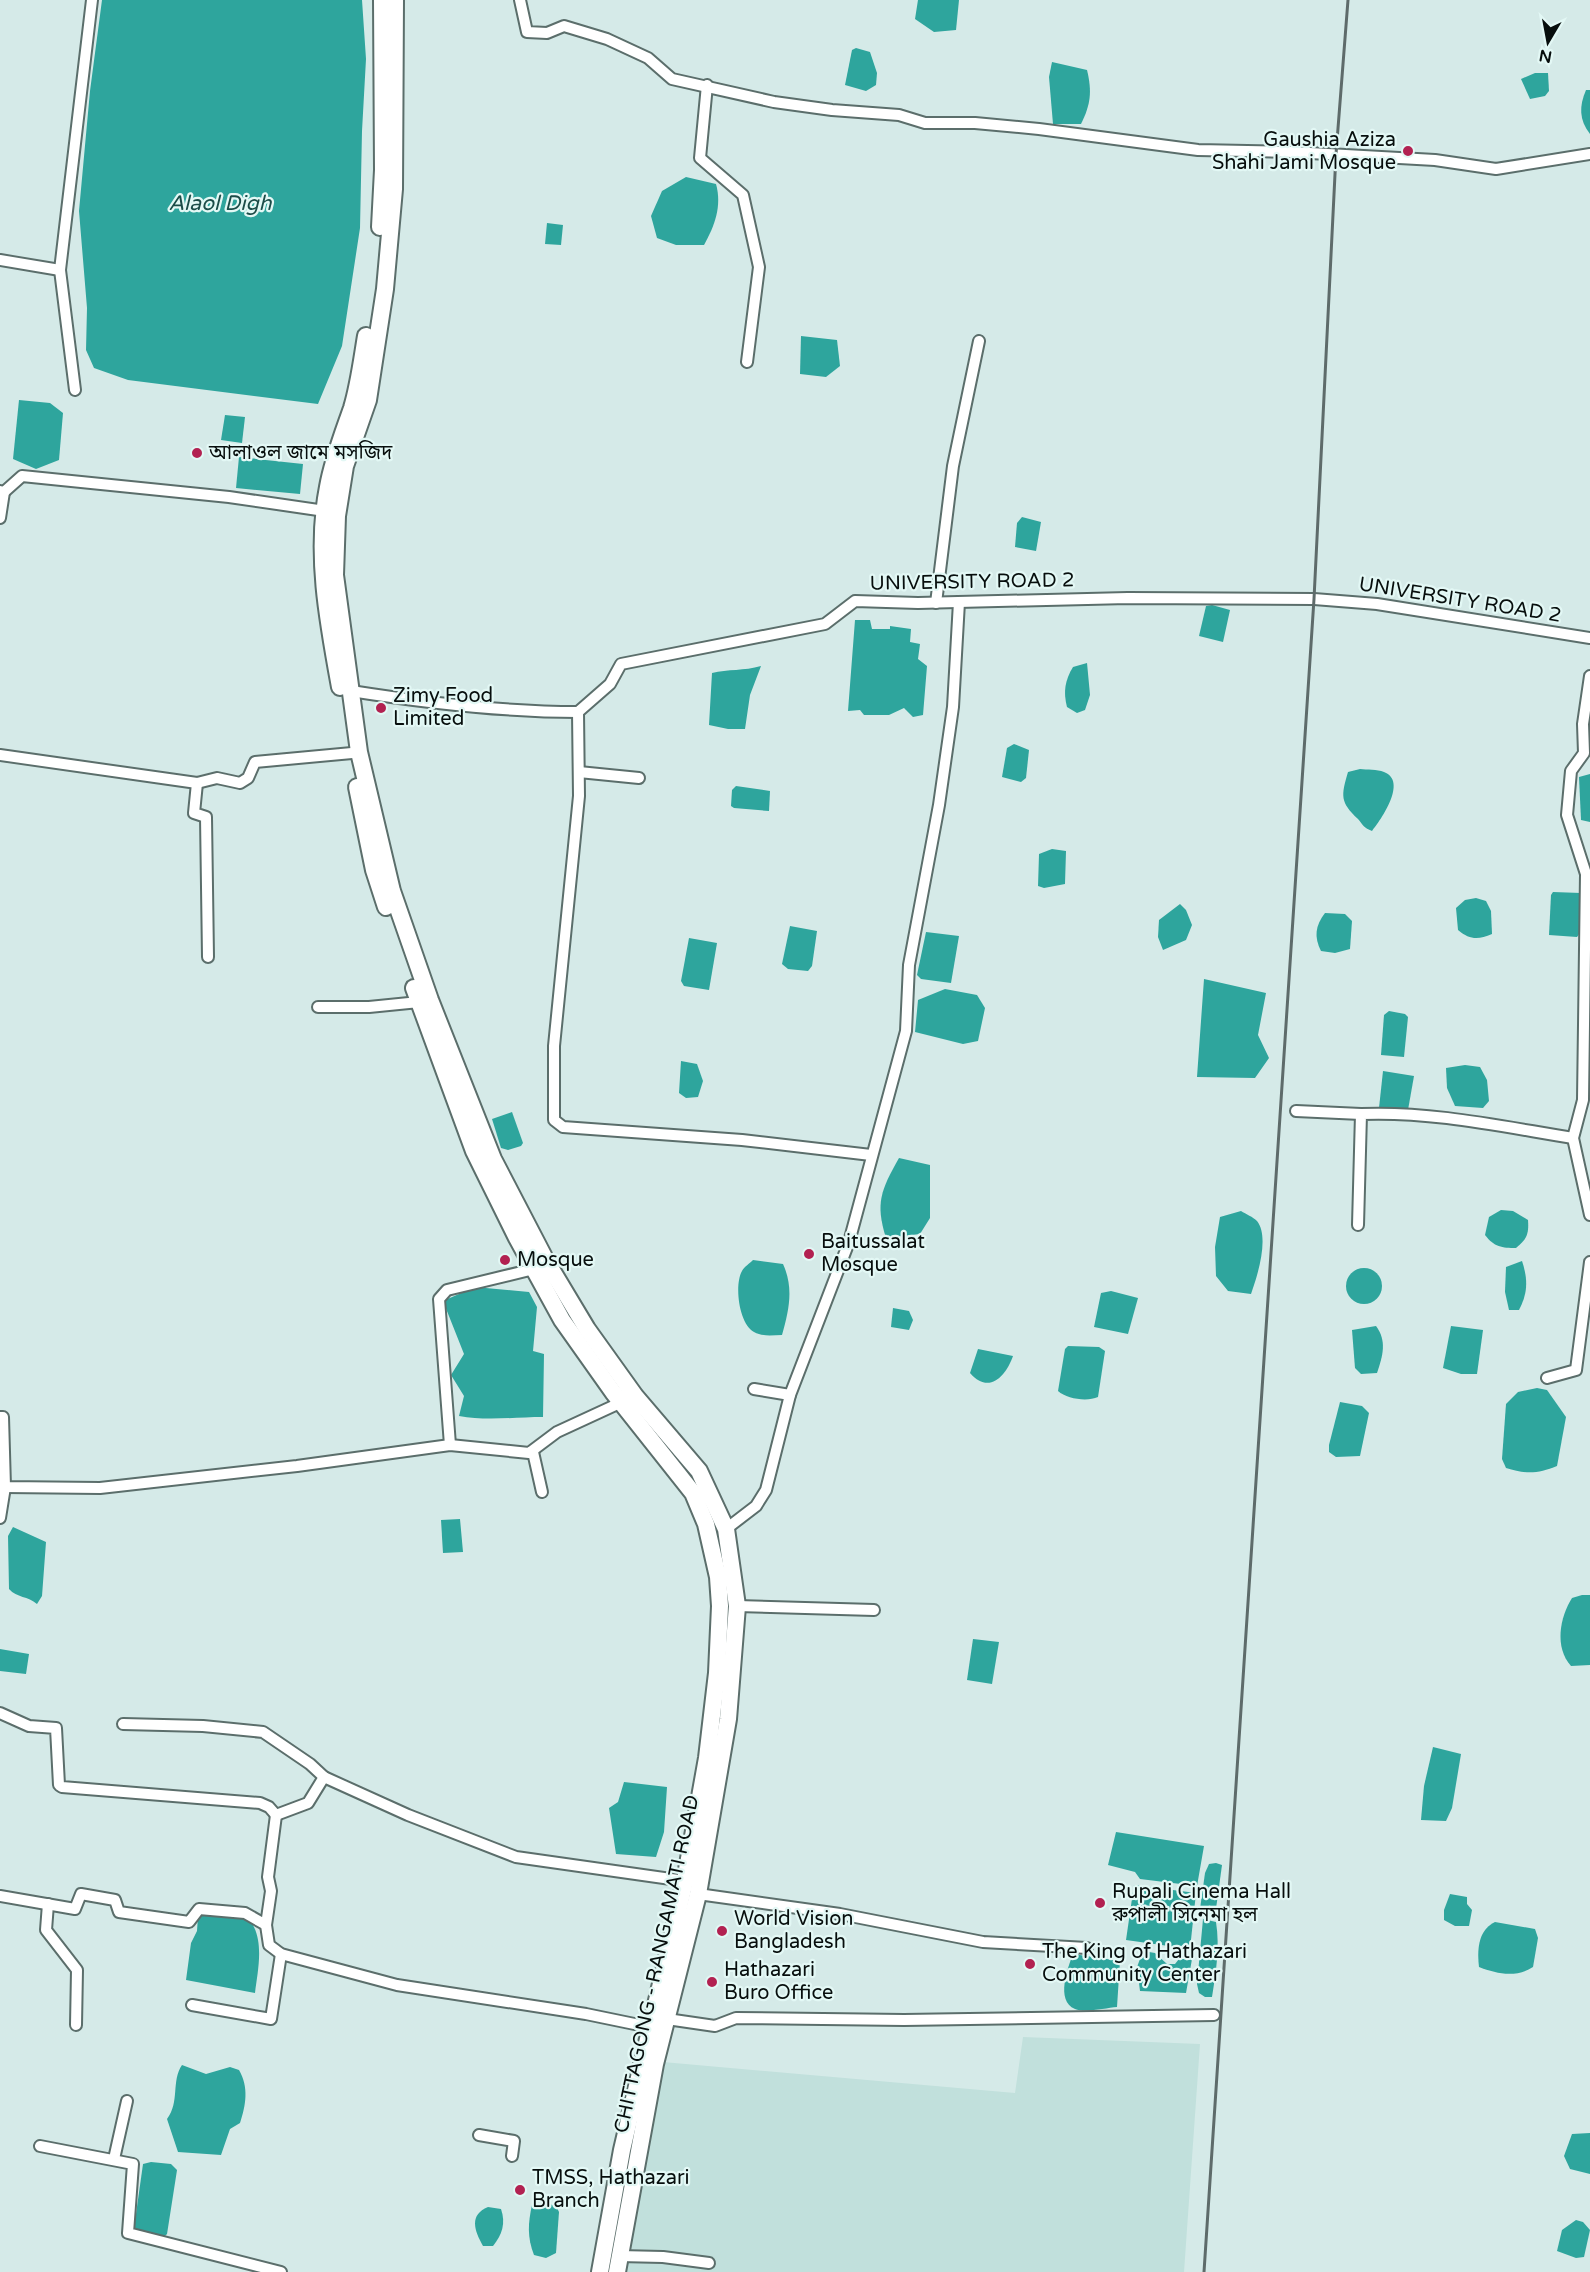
<svg xmlns="http://www.w3.org/2000/svg" width="1590" height="2272" viewBox="0 0 1590 2272" font-family="'Varela Round','Noto Sans Bengali',sans-serif">
  <style>
    .built { fill: #c1e0dc }
    .water { fill: #2ea59d }
    .lines { fill: none; stroke-linecap: round; stroke-linejoin: round }
    .minor-casing { stroke: #5b6e6b; stroke-width: 14 }
    .highway-casing { stroke: #5b6e6b; stroke-width: 20 }
    .minor { stroke: #fff; stroke-width: 10 }
    .highway { stroke: #fff; stroke-width: 16 }
    .rail { stroke: #5e6b6a; stroke-width: 3 }
    .poi-dot { fill: #b22151; stroke: #e3f8f5; stroke-width: 2 }
    .labels { text-anchor: middle; dominant-baseline: central; stroke-width: 4.5; stroke-linejoin: round; paint-order: stroke }
    .poi-label { font-size: 20px; fill: #070e0d; stroke: #e3f8f5; text-anchor: start }
    .street-label { font-size: 20px; fill: #070e0d; stroke: #e3f8f5 }
    .water-label { font-size: 21px; font-style: italic; fill: #1b4c48; stroke: #e3f8f5 }
  </style>
  <rect width="100%" height="100%" fill="#d5eae8"/>
  <!-- built -->
  <polygon class="built" points="1023,2037 1200,2044 1184,2272 624,2272 663,2062 1015,2093"/>
  <!-- water -->
  <g class="water">
    <polygon points="102,0 362,0 366,59 362,131 360,228 342,346 318,404 128,380 94,368 86,350 87,308 79,211 90,91"/>
    <polygon points="918,0 959,0 956,30 934,32 915,19"/>
    <polygon points="856,48 870,52 877,73 876,85 866,91 845,85 852,50"/>
    <path d="M1052,62L1087,70C1092,91 1091,104 1081,124H1053L1049,77Z"/>
    <polygon points="1535,73 1548,73 1549,91 1545,96 1530,99 1521,79"/>
    <path d="M1586,90H1590V134C1579,120 1579,106 1586,90Z"/>
    <path d="M686,177L716,184C722,206 715,225 704,245H676L657,238L651,216L662,191Z"/>
    <polygon points="547,223 563,225 561,245 545,244"/>
    <polygon points="801,336 837,340 840,366 826,377 800,374"/>
    <polygon points="19,400 50,403 63,413 59,460 36,469 13,459"/>
    <polygon points="225,415 245,417 242,443 221,440"/>
    <polygon points="239,457 303,464 300,494 236,488"/>
    <polygon points="1022,517 1041,522 1036,551 1015,547 1017,523"/>
    <polygon points="1212,605 1230,610 1223,642 1199,636 1206,606"/>
    <polygon points="855,620 870,620 872,629 890,629 890,626 911,629 910,642 920,644 918,659 927,666 923,715 913,717 904,708 889,715 864,715 860,710 848,711"/>
    <path d="M1087,663L1090,695L1085,710L1077,713L1067,707C1063,692 1065,680 1073,667Z"/>
    <path d="M761,666L750,695L745,729H728L709,725L712,673C728,669 744,671 761,666Z"/>
    <polygon points="1014,744 1029,750 1026,778 1021,782 1002,777 1007,748"/>
    <path d="M1360,769C1367,770 1377,769 1384,772C1408,781 1381,820 1372,831C1364,828 1363,825 1358,819C1340,802 1341,796 1348,772Z"/>
    <polygon points="1590,774 1590,822 1581,820 1579,777"/>
    <polygon points="736,786 770,791 769,811 734,808 731,806 732,790"/>
    <polygon points="1052,849 1066,851 1065,884 1044,888 1038,886 1039,854"/>
    <polygon points="1553,892 1581,893 1580,933 1577,937 1549,935 1551,895"/>
    <path d="M1476,898L1486,901L1491,911L1492,934C1478,940 1470,940 1458,930L1456,908L1465,900Z"/>
    <polygon points="1180,904 1186,910 1192,925 1186,940 1163,950 1158,937 1159,920"/>
    <path d="M1325,913L1345,914L1352,921L1350,949L1335,953L1321,951C1314,937 1315,926 1325,913Z"/>
    <polygon points="790,926 817,931 812,966 808,971 788,969 782,964"/>
    <polygon points="926,932 959,936 951,983 921,979 917,975"/>
    <polygon points="689,938 717,943 709,990 684,986 681,981"/>
    <polygon points="1204,979 1266,993 1258,1035 1269,1058 1255,1078 1197,1077"/>
    <polygon points="945,989 977,995 985,1008 978,1041 963,1044 915,1032 918,1000"/>
    <polygon points="1389,1011 1405,1014 1408,1017 1404,1057 1381,1055 1384,1015"/>
    <polygon points="681,1061 697,1064 703,1081 698,1097 686,1098 679,1093"/>
    <polygon points="1465,1065 1480,1067 1487,1080 1489,1101 1483,1108 1455,1106 1447,1088 1446,1068"/>
    <polygon points="1383,1071 1414,1076 1408,1110 1379,1108"/>
    <polygon points="512,1112 523,1143 521,1146 508,1150 501,1148 492,1119"/>
    <path d="M899,1158L930,1165V1218L920,1234L886,1238C875,1203 881,1190 899,1158Z"/>
    <path d="M1501,1210L1513,1211L1528,1220C1529,1234 1527,1239 1516,1248C1502,1248 1494,1247 1485,1235L1489,1217Z"/>
    <path d="M1241,1211C1246,1214 1253,1217 1257,1221C1270,1237 1257,1277 1251,1294L1228,1291L1216,1276L1215,1247L1220,1217Z"/>
    <path d="M753,1260L783,1264C794,1288 789,1310 782,1335C773,1335 763,1337 754,1332C739,1324 734,1285 742,1271C744,1267 750,1263 753,1260Z"/>
    <path d="M1522,1261C1528,1279 1528,1293 1519,1310H1509L1505,1292L1506,1267Z"/>
    <circle cx="1364" cy="1286" r="18"/>
    <path d="M475,1287L529,1292L537,1307L533,1351L544,1354L543,1417C515,1417 486,1421 459,1416L464,1396L451,1375L464,1354L443,1301Z"/>
    <polygon points="1111,1291 1138,1298 1128,1334 1094,1327 1101,1293"/>
    <polygon points="893,1308 909,1311 913,1320 909,1330 891,1327"/>
    <path d="M1376,1326C1387,1341 1383,1355 1377,1373L1361,1374L1355,1368L1352,1330Z"/>
    <polygon points="1451,1326 1483,1330 1477,1374 1461,1374 1443,1368"/>
    <path d="M1068,1346L1099,1347L1105,1351L1098,1397C1087,1402 1067,1399 1058,1391L1065,1349Z"/>
    <path d="M978,1349L1013,1356C1006,1376 989,1395 970,1373Z"/>
    <path d="M1537,1388L1547,1390L1566,1417L1557,1466C1538,1474 1525,1474 1506,1468L1502,1459L1506,1404L1518,1392Z"/>
    <polygon points="1340,1402 1362,1406 1369,1413 1360,1456 1336,1457 1329,1452 1329,1445"/>
    <polygon points="460,1519 463,1552 443,1553 441,1520"/>
    <path d="M13,1527L46,1542L42,1596L37,1604C28,1596 17,1598 9,1589L8,1536Z"/>
    <path d="M1582,1595H1590V1665L1571,1666C1554,1647 1560,1617 1572,1598Z"/>
    <polygon points="973,1639 999,1642 992,1684 967,1680"/>
    <polygon points="0,1649 29,1654 26,1674 0,1671"/>
    <polygon points="1433,1747 1461,1754 1452,1808 1446,1821 1421,1820 1424,1786"/>
    <polygon points="624,1782 667,1787 664,1832 656,1857 616,1854 609,1808 618,1802"/>
    <polygon points="1116,1832 1204,1846 1197,1886 1140,1879 1135,1872 1108,1865"/>
    <polygon points="1216,1863 1222,1865 1215,1916 1200,1909 1205,1873 1209,1864"/>
    <polygon points="1134,1885 1196,1893 1190,1949 1126,1940"/>
    <polygon points="1450,1894 1467,1897 1467,1904 1472,1910 1469,1926 1455,1926 1444,1920 1444,1910"/>
    <path d="M207,1913L249,1919C265,1939 258,1969 255,1993L186,1980L191,1943L197,1931L198,1916Z"/>
    <path d="M1203,1919L1216,1922C1220,1948 1216,1971 1212,1997H1205L1199,1993L1197,1984Z"/>
    <path d="M1495,1922L1535,1929L1538,1938L1533,1967C1516,1978 1497,1974 1479,1967C1477,1950 1478,1930 1495,1922Z"/>
    <polygon points="1143,1951 1155,1953 1167,1964 1175,1964 1179,1959 1192,1959 1186,1993 1140,1991 1137,1967"/>
    <path d="M1073,1954L1120,1961L1117,2007C1106,2008 1085,2013 1075,2009C1055,2001 1068,1967 1073,1954Z"/>
    <path d="M182,2065L206,2074L230,2067L239,2070C249,2087 246,2105 240,2123L230,2129L221,2155L178,2152L167,2119C180,2102 171,2081 182,2065Z"/>
    <polygon points="1590,2133 1590,2174 1570,2169 1564,2156 1572,2134"/>
    <polygon points="151,2162 171,2164 177,2170 167,2234 164,2237 134,2228 143,2164"/>
    <path d="M546,2203L556,2206L559,2212L556,2253L546,2258L534,2255C527,2237 528,2223 532,2205Z"/>
    <path d="M488,2207L501,2209C506,2223 502,2235 493,2246H483C474,2230 469,2215 488,2207Z"/>
    <polygon points="1576,2220 1583,2222 1590,2230 1584,2257 1576,2258 1557,2251 1562,2230"/>
  </g>
  <g class="lines">
    <defs>
      <g id="minor">
        <polyline points="520,0 527,32 547,33 564,26 607,39 648,58 672,79 774,102 832,110 899,115 925,123 975,123 1039,129 1198,150 1292,152 1435,160 1496,169 1590,154"/>
        <polyline points="707,85 700,158 743,195 759,267 747,362"/>
        <polyline points="0,260 60,270"/>
        <polyline points="75,390 60,270 92,0"/>
        <polyline points="0,491 4,492 22,476 229,497 325,511"/>
        <polyline points="0,518 4,492"/>
        <polyline points="936,603 953,466 979,341"/>
        <polyline points="1590,676 1583,724 1584,753 1571,771 1567,815 1586,874 1583,1100 1573,1138 1590,1215"/>
        <path d="M351,691C427,703 501,712 578,712L610,684L621,664L825,624L855,601L918,603L1128,598L1314,599L1377,604L1590,638"/>
        <polyline points="578,712 579,796 554,1046 554,1120 563,1127 742,1140 871,1155"/>
        <polyline points="0,755 197,783 217,778 240,783 248,778 255,762 352,753"/>
        <polyline points="579,772 639,778"/>
        <polyline points="197,783 194,813 206,817 208,957"/>
        <polyline points="318,1007 369,1007 419,1002"/>
        <polyline points="1296,1111 1361,1114"/>
        <path d="M1358,1225L1361,1114C1432,1111 1504,1127 1573,1138"/>
        <polyline points="1547,1378 1576,1370 1590,1262"/>
        <polyline points="754,1389 790,1395"/>
        <polyline points="0,1417 3,1417 5,1487 100,1488 297,1466 450,1445 529,1453 557,1432 622,1402"/>
        <polyline points="450,1445 439,1299 447,1290 534,1269"/>
        <polyline points="533,1452 542,1492"/>
        <polyline points="0,1518 5,1487"/>
        <polyline points="726,1529 756,1506 766,1490 790,1395 849,1242 906,1031 909,965 939,805 953,707 959,602"/>
        <polyline points="737,1606 874,1610"/>
        <polyline points="0,1713 29,1726 56,1728 59,1785 62,1787 260,1803 269,1807 276,1815 308,1803 324,1777 408,1815 516,1857 685,1881"/>
        <polyline points="123,1724 203,1726 263,1732 310,1764 324,1777"/>
        <polyline points="276,1815 268,1877 271,1891 266,1925 269,1945 281,1954 397,1985 586,2014 649,2027"/>
        <polyline points="698,1894 840,1914 983,1942 1087,1948"/>
        <polyline points="0,1896 75,1909 81,1894 115,1900 119,1912 189,1922 199,1909 245,1913 266,1925"/>
        <polyline points="48,1904 46,1930 77,1970 76,2025"/>
        <polyline points="192,2005 271,2019 281,1954"/>
        <polyline points="667,2019 715,2026 736,2018 904,2020 1214,2015"/>
        <polyline points="479,2135 514,2141 512,2156"/>
        <polyline points="40,2146 133,2164 128,2233 281,2272"/>
        <polyline points="114,2159 127,2101"/>
        <polyline points="619,2256 663,2257 709,2263"/>
      </g>
      <g id="highway">
        <polyline points="395,0 394,189 385,289 368,400 345,466 337,516 335,575 359,752 392,891 430,1000 493,1159 545,1259 587,1329 635,1396 699,1471 726,1529 737,1606 728,1719 698,1894 655,2064 617,2272"/>
        <polyline points="380,227 383,170 382,0"/>
        <path d="M340,687C328,622 315,553 328,487C333,459 343,434 352,408C359,385 362,360 366,336"/>
        <polyline points="357,787 374,870 386,907"/>
        <polyline points="414,988 474,1151 517,1238 562,1320 613,1392 693,1493 706,1524 718,1577 720,1606 717,1673 707,1758 685,1881 622,2150 600,2272"/>
      </g>
    </defs>
    <!-- minor casing -->
    <use href="#minor" class="minor-casing"/>
    <!-- highway casing -->
    <use href="#highway" class="highway-casing"/>
    <!-- minor -->
    <use href="#minor" class="minor"/>
    <!-- highway -->
    <use href="#highway" class="highway"/>
    <!-- rail -->
    <polyline class="rail" points="1204,2272 1314,599 1336,154 1348,0"/>
  </g>
  <!-- markers -->
  <g class="poi-dot">
    <circle cx="1408" cy="151" r="6"/>
    <circle cx="197" cy="453" r="6"/>
    <circle cx="381" cy="708" r="6"/>
    <circle cx="809" cy="1254" r="6"/>
    <circle cx="505" cy="1260" r="6"/>
    <circle cx="1100" cy="1903" r="6"/>
    <circle cx="722" cy="1931" r="6"/>
    <circle cx="1030" cy="1964" r="6"/>
    <circle cx="712" cy="1982" r="6"/>
    <circle cx="520" cy="2190" r="6"/>
  </g>
  <g class="labels">
    <!-- poi labels -->
    <g class="poi-label">
      <text x="1396" y="140" text-anchor="end">Gaushia Aziza<tspan x="1396" dy="23">Shahi Jami Mosque</tspan></text>
      <text x="209" y="453">আলাওল জামে মসজিদ</text>
      <text x="393" y="696">Zimy Food<tspan x="393" dy="23">Limited</tspan></text>
      <text x="821" y="1242">Baitussalat<tspan x="821" dy="23">Mosque</tspan></text>
      <text x="517" y="1260">Mosque</text>
      <text x="1112" y="1892">Rupali Cinema Hall<tspan x="1112" dy="23">রুপালী সিনেমা হল</tspan></text>
      <text x="734" y="1919">World Vision<tspan x="734" dy="23">Bangladesh</tspan></text>
      <text x="1042" y="1952">The King of Hathazari<tspan x="1042" dy="23">Community Center</tspan></text>
      <text x="724" y="1970">Hathazari<tspan x="724" dy="23">Buro Office</tspan></text>
      <text x="532" y="2178">TMSS, Hathazari<tspan x="532" dy="23">Branch</tspan></text>
    </g>
    <!-- street labels -->
    <g class="street-label">
      <text transform="translate(972 582) rotate(-1)">UNIVERSITY ROAD 2</text>
      <text transform="translate(1460 600) rotate(9)">UNIVERSITY ROAD 2</text>
      <text transform="translate(657 1964) rotate(-78)">CHITTAGONG - RANGAMATI ROAD</text>
    </g>
    <!-- water labels -->
    <g class="water-label">
      <text x="220" y="203">Alaol Digh</text>
    </g>
  </g>
  <!-- north arrow -->
  <g transform="translate(1548 42) rotate(190)" stroke="#e3f8f5" stroke-width="4.5" paint-order="stroke">
  <path d="M0-4.5L10 22L0 15L-10 22Z" fill="#070e0d"/>
  <text y="-9" font-size="16" font-weight="bold" text-anchor="middle" fill="#070e0d">N</text>
  </g>
</svg>
